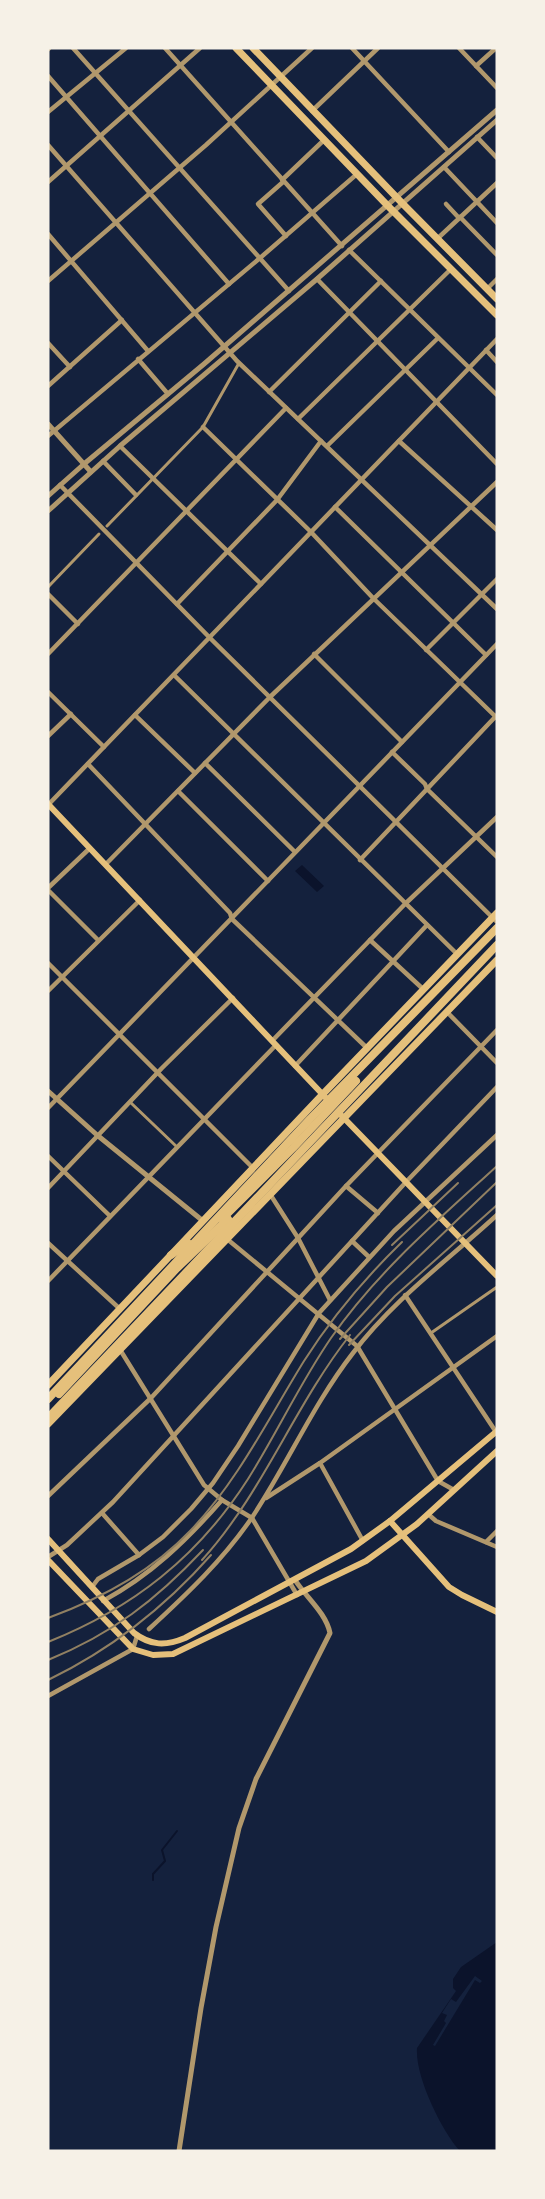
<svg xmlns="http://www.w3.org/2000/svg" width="545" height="2199" viewBox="0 0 545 2199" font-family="Lora,serif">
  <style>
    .water { fill: #0b132b }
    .pier { fill: #14213d }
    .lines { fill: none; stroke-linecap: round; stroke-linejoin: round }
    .stream { stroke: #0b132b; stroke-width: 2 }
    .pedestrian { stroke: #b1986c; stroke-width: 3 }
    .minor { stroke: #b1986c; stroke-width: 4.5 }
    .tertiary { stroke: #b1986c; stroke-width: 5 }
    .secondary { stroke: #e5c07b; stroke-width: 6 }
    .primary { stroke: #e5c07b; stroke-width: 7 }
    .trunk { stroke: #e5c07b; stroke-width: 7 }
    .motorway { stroke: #e5c07b; stroke-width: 8 }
    .rail { stroke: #918062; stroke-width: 2 }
  </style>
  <rect width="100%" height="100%" fill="#14213d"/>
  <!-- water -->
  <g class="water">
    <polygon points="302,865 324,886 317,892 295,871"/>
    <path d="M497,1942V2151H460C441,2130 415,2076 417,2048L456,1991L453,1988V1979L461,1967Z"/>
  </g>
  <!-- pier -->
  <polygon class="pier" points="475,1976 482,1981 480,1983 475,1980 435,2046 433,2045 446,2023 444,2021 447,2015 442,2013 451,1999 456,2002"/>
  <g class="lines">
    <!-- stream -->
    <polyline class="stream" points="153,1880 153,1874 165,1861 162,1850 177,1831"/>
    <!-- pedestrian -->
    <g class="pedestrian">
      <polyline points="107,526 203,427 239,363"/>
      <polyline points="48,587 99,534"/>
      <polyline points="130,1102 177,1147"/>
      <polyline points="431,1333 497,1287"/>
    </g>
    <!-- minor -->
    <g class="minor">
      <polyline points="73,48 289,291"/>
      <polyline points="165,48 342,246"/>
      <polyline points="352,48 449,152"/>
      <polyline points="459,48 497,88"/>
      <polyline points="476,66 496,48"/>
      <polyline points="48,76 229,284"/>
      <polyline points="312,111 378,48"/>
      <polyline points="48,112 126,48"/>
      <polyline points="477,137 497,158"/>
      <polyline points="48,145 237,361 497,609"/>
      <polyline points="444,167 497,223"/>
      <polyline points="282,180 324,140"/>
      <polyline points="48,182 200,48"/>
      <polyline points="283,182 258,204 286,236"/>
      <polyline points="446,204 459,218"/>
      <polyline points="460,217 497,255"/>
      <polyline points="48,234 148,351"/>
      <polyline points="437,239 497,183"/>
      <polyline points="349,250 497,395"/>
      <polyline points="317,279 497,464"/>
      <polyline points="48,281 206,145 312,48"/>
      <polyline points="487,289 497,279"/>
      <polyline points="48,343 70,367"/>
      <polyline points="486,350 497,362"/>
      <polyline points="138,359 168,394"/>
      <polyline points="48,386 122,320"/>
      <polyline points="269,392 381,281"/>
      <polyline points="298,419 451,269"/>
      <polyline points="203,427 311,532 373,598 497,718"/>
      <polyline points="48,436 260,258 357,174"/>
      <polyline points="399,441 497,530"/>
      <polyline points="120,446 261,584"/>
      <polyline points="327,446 438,338"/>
      <polyline points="103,461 136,495"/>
      <polyline points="60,485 210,638 497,922"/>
      <polyline points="335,507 486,655"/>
      <polyline points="48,594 78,624"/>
      <polyline points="177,604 277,500 321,441"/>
      <polyline points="426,650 497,579"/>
      <polyline points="48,654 286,408"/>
      <polyline points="314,654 402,742"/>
      <polyline points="174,675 457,954"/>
      <polyline points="48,692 104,747"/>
      <polyline points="135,715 195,773"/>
      <polyline points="48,736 71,714"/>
      <polyline points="392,752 425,784 427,789 497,857"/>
      <polyline points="205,763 295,852"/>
      <polyline points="88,764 230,913 232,919 367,1048"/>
      <polyline points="178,791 268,881"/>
      <polyline points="48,805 497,339"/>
      <polyline points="360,860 496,716"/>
      <polyline points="106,864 270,697 497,482"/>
      <polyline points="48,888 90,848"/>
      <polyline points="48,890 98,940"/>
      <polyline points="370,940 423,989"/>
      <polyline points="48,963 253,1168"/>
      <polyline points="48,991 140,900"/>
      <polyline points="447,1012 497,1063"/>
      <polyline points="272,1041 405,904 497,817"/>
      <polyline points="295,1066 427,925"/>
      <polyline points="48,1108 497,644"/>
      <polyline points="48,1156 110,1216"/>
      <polyline points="346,1186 378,1213"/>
      <polyline points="48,1188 162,1068 233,998"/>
      <polyline points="270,1194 298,1238 330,1300"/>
      <polyline points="227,1239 357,1346 438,1481 454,1490"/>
      <polyline points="352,1241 369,1257"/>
      <polyline points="48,1243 120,1309"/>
      <polyline points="48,1281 276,1045"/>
      <polyline points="405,1295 496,1432"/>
      <polyline points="119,1348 204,1485 222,1500 252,1518 297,1595"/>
      <polyline points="320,1463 363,1541"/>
      <polyline points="48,1496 151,1398 346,1186 497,1030"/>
      <polyline points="266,1498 320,1463 497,1336"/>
      <polyline points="102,1513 139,1555"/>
      <polyline points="428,1514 436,1521 497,1547"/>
      <polyline points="486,1542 497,1531"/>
      <polyline points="48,1557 67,1545 113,1502 406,1182 497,1087"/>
      <polyline points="92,1587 98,1579 139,1555 163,1537 191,1509 213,1483 238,1446 319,1313 394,1231 497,1135"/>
      <path d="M103,1601C151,1575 187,1540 222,1500"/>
      <path d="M149,1629C187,1594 224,1559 253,1516C288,1463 314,1403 353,1353C393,1300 448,1260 497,1215"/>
      <polyline points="48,1696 133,1649 137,1636"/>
    </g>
    <!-- tertiary -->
    <g class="tertiary">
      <polyline points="48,49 49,48"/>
      <polyline points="48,424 91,472"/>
      <polyline points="48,496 84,464 204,364 497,110"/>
      <polyline points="48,511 120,446 317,279 497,120"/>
      <polyline points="48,1091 97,1135 203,1221"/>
      <path d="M179,2151L201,2008L216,1927L239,1828L256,1779L330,1633C326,1613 306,1597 295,1580"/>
    </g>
    <!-- secondary -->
    <g class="secondary">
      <polyline points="48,804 326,1098"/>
      <polyline points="341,1115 497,1276"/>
      <polyline points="390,1521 449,1587 462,1595 497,1612"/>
      <path d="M48,1539L134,1633C151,1646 166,1646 185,1638L351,1549L390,1521L497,1431"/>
      <polyline points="48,1560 133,1649 153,1655 173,1654 366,1561 417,1524 497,1451"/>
    </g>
    <!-- primary -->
    <g class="primary">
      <polyline points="236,48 387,205 497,315"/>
      <polyline points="253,48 402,203 497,299"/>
    </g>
    <!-- trunk -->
    <g class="trunk">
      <polyline points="48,1385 322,1095 497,913"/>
      <polyline points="48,1424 497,960"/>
    </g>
    <!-- motorway -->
    <g class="motorway">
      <polyline points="222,1219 293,1148 356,1081"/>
      <polyline points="171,1255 188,1243"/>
      <polyline points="59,1394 177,1268 228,1219"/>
      <polyline points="48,1399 310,1119 497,928"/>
      <polyline points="48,1418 497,945"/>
    </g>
    <!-- rail -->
    <g class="rail">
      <polyline points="392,1245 458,1183"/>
      <polyline points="340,1339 387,1287 497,1182"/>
      <polyline points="349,1345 395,1296 497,1205"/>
      <path d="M202,1560C263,1493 294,1406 350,1335"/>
      <path d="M48,1618C100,1599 152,1571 190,1531C238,1481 268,1419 304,1361C332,1317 365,1278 402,1242"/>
      <path d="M48,1642C133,1608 198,1557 248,1479C277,1433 300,1383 331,1338C377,1272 438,1220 497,1166"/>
      <path d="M48,1660C112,1634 156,1600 203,1550"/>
      <path d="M48,1680C110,1650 165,1607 211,1555"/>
    </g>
  </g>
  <!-- border -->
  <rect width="545" height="2199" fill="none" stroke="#f6f1e7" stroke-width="99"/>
</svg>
